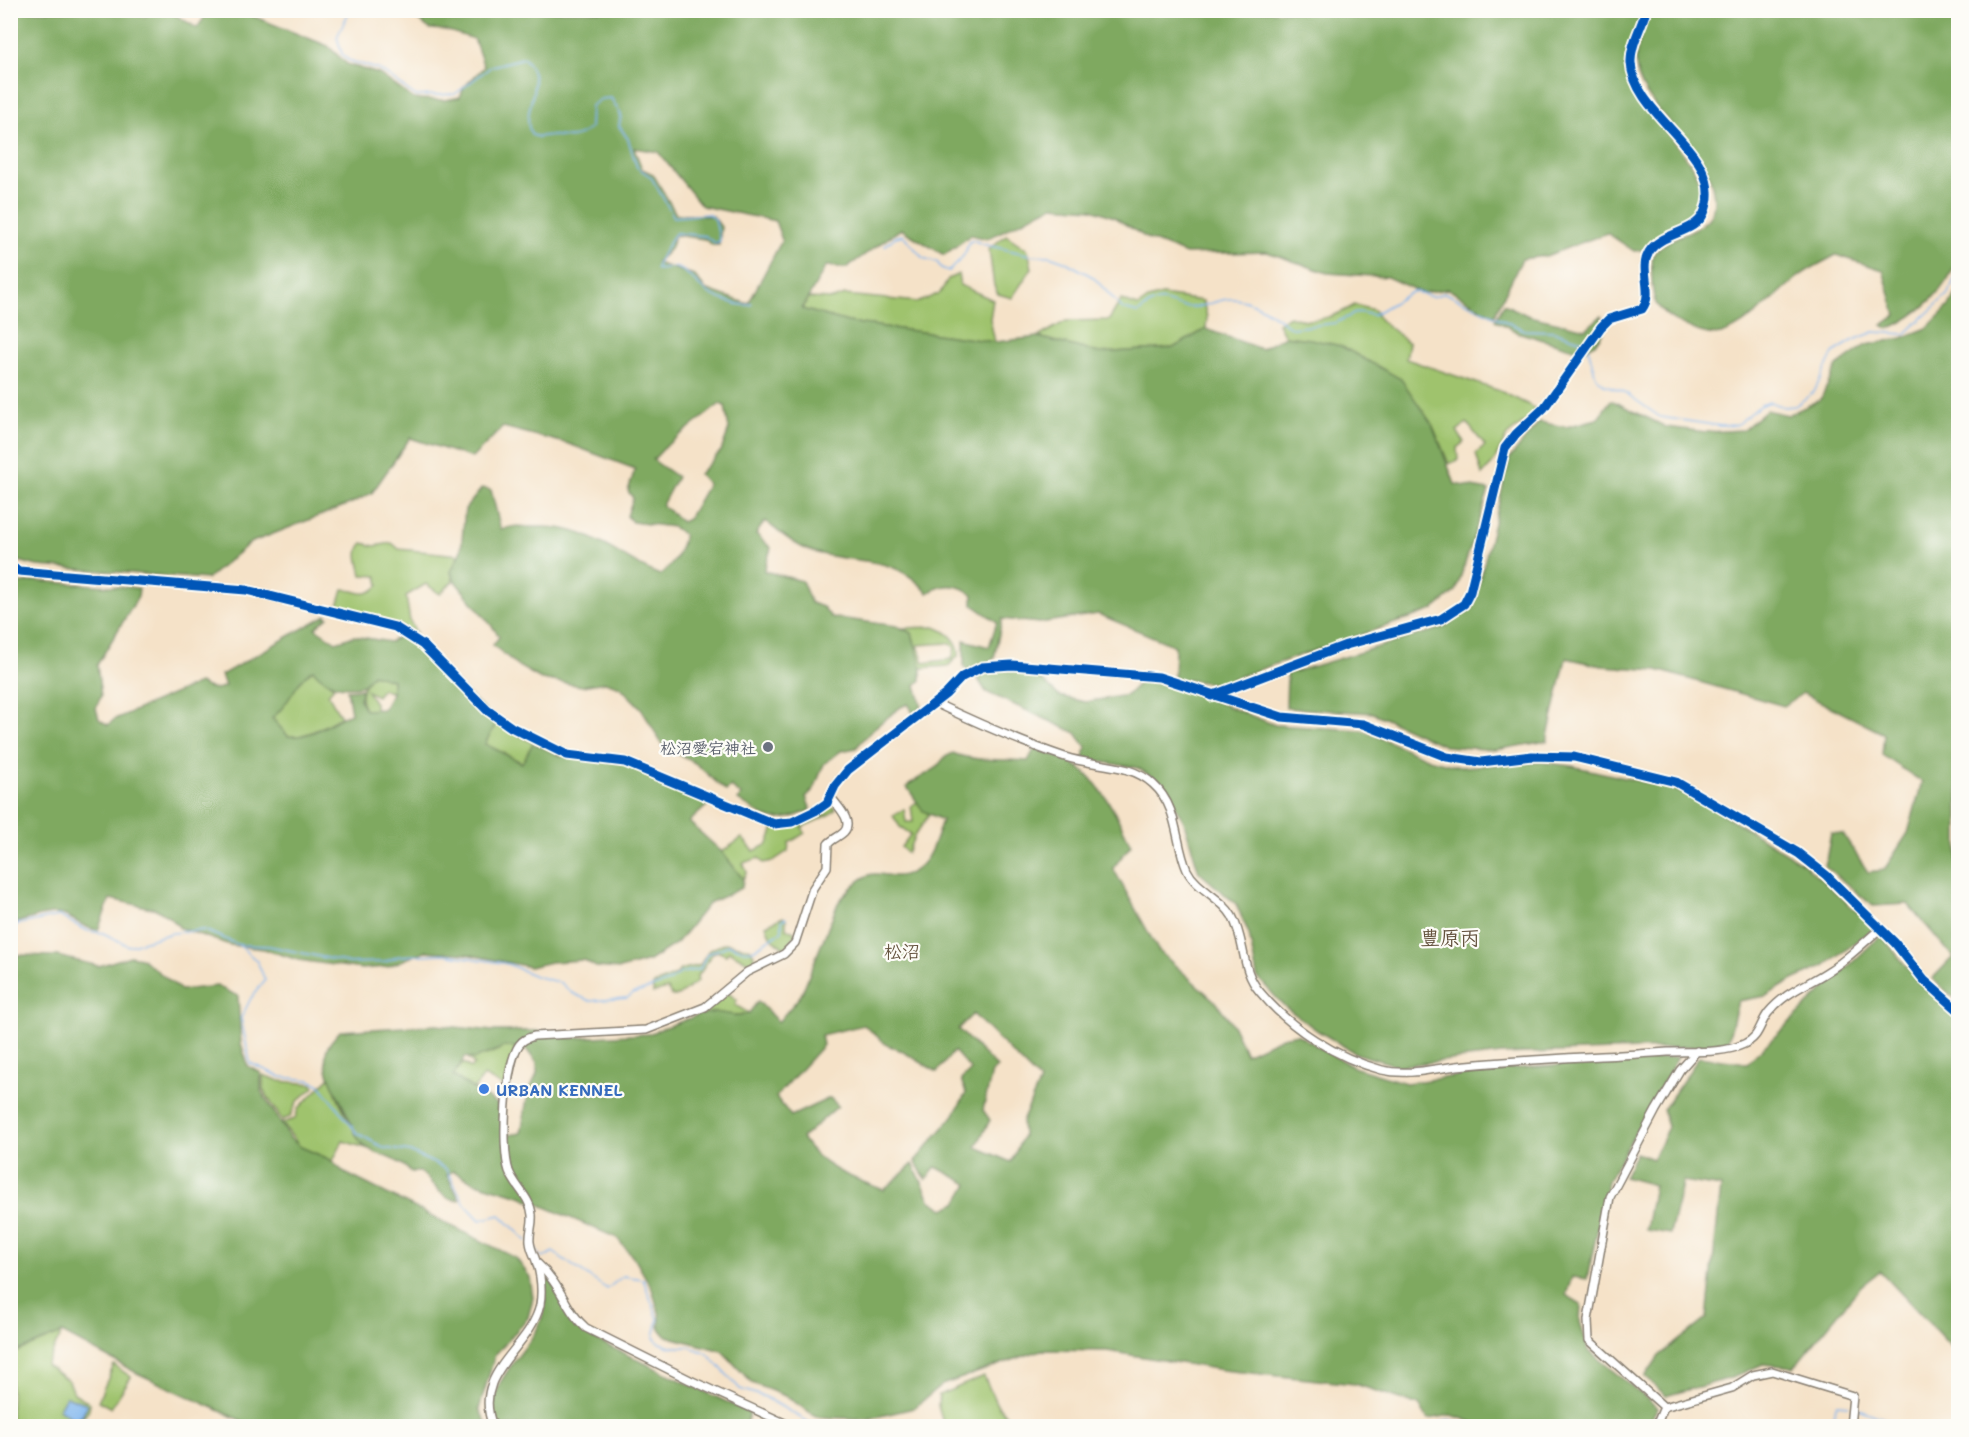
<svg xmlns="http://www.w3.org/2000/svg" width="1969" height="1437" viewBox="0 0 1969 1437" font-family="Mali,'Klee One',sans-serif">
  <style>
    .green { fill: #9fc36d; stroke: #5e7044; stroke-width: 1.5; fill-rule: evenodd }
    .forest { fill: #7fa960; stroke: #4e623e; stroke-width: 1.5; fill-rule: evenodd }
    .water { fill: #7fb5ee; stroke: #4e6885; stroke-width: 1.5 }
    .lines { fill: none; stroke-linecap: round; stroke-linejoin: round }
    .stream { stroke: #7fb5ee; stroke-width: 1.5 }
    .minor-casing { stroke: #887f72; stroke-width: 10 }
    .minor { stroke: #fff; stroke-width: 7 }
    .cycleway-casing { stroke: #fdfcf7; stroke-width: 13 }
    .cycleway { stroke: #0057b8; stroke-width: 9 }
    .worship-dot { fill: #6b7280; stroke: #fdfcf7; stroke-width: 2 }
    .shop-dot { fill: #3f7fe0; stroke: #fdfcf7; stroke-width: 2 }
    .labels { text-anchor: middle; dominant-baseline: central; stroke-width: 4.5; stroke-linejoin: round; paint-order: stroke }
    .worship-label { font-size: 16px; font-weight: bold; fill: #5b616d; stroke: #fdfcf7; text-anchor: end }
    .shop-label { font-size: 16px; font-weight: bold; fill: #366cbe; stroke: #fdfcf7; text-anchor: start }
    .neighbourhood-label { font-size: 18px; font-weight: bold; fill: #65533f; stroke: #fdfcf7 }
    .quarter-label { font-size: 20px; font-weight: bold; fill: #65533f; stroke: #fdfcf7 }
  </style>
  <rect width="100%" height="100%" fill="#fdfcf7"/>
  <filter id="ink" filterUnits="userSpaceOnUse"><feTurbulence type="fractalNoise" baseFrequency=".0167" numOctaves="2"/><feDisplacementMap in="SourceGraphic" scale="12" xChannelSelector="R" yChannelSelector="G"/><feConvolveMatrix kernelMatrix="1 2 1 2 8 2 1 2 1" color-interpolation-filters="sRGB"/></filter>
  <filter id="wash" filterUnits="userSpaceOnUse"><feTurbulence type="fractalNoise" baseFrequency=".008" numOctaves="4" result="noise"/><feDisplacementMap in="SourceGraphic" scale="24" xChannelSelector="R" yChannelSelector="G"/><feGaussianBlur stdDeviation="1.35" result="paint"/><feColorMatrix in="noise" values="0 0 0 0 0 0 0 0 0 0 0 0 0 0 0 0 0 1.4 0 .05"/><feComposite in="paint" operator="in"/></filter>
  <g filter="url(#wash)">
    <rect width="100%" height="100%" fill="#f5e2c8"/>
    <!-- green -->
    <g class="green">
      <polygon points="1006,235 1028,250 1032,268 1012,298 998,294 994,286 989,249"/>
      <polygon points="958,274 960,285 993,300 990,319 995,342 848,322 802,309 808,298 833,299 845,295 919,302 940,293 948,279"/>
      <polygon points="1162,295 1203,301 1207,317 1206,329 1173,348 1099,353 1038,337 1066,321 1109,320 1121,300 1138,306 1148,299"/>
      <path d="M1355,305L1374,310L1380,320L1409,343L1406,359L1500,391L1539,410L1507,436L1493,463L1482,475L1476,454L1485,446L1467,423L1457,431L1464,442L1457,448L1458,460L1449,464L1432,424L1341,346L1285,336L1278,323L1289,316C1312,325 1334,317 1355,305Z"/>
      <path d="M363,543L374,546L392,543L399,549L459,555L451,572L453,581L440,594L426,584L406,596L410,621L416,633L383,620L337,609L343,589C357,590 365,600 379,585L377,576L362,575C360,564 354,551 363,543Z"/>
      <path d="M935,627C948,632 959,641 959,655L948,666L921,668L912,633L904,628ZM950,643L955,648L952,659L924,663L918,645Z"/>
      <path d="M313,670L334,687L328,694L341,717C324,725 308,738 288,736L271,718C290,704 296,679 313,670Z"/>
      <path d="M373,674L392,680V693L382,689L377,696L367,691L375,703V710H365C357,694 362,686 373,674Z"/>
      <polygon points="497,722 533,743 523,763 485,744"/>
      <polygon points="917,802 929,815 915,835 907,853 901,847 911,834 900,827 893,816 904,809 906,822 913,822 911,806"/>
      <polygon points="833,806 836,809 829,815 802,827 805,833 789,843 788,851 773,861 763,863 759,858 743,863 747,872 743,879 722,852 742,838 754,851 768,844 774,828 822,816"/>
      <polygon points="783,917 786,919 786,928 796,933 785,949 770,936 766,925"/>
      <path d="M725,943L751,949L757,963L753,965L729,951L726,955L717,951C705,957 707,968 697,976L698,981L678,996H672L667,989L653,993V985L676,975L680,970L700,965L709,950Z"/>
      <path d="M728,993L737,1000L735,1005L749,1013C735,1018 719,1011 703,1016L701,1013Z"/>
      <polygon points="505,1047 516,1047 504,1087 484,1076 474,1089 453,1076 463,1063 471,1068 474,1064 466,1056 484,1056"/>
      <polygon points="263,1075 280,1081 313,1084 314,1087 297,1102 290,1117 282,1120 263,1090"/>
      <path d="M330,1077C336,1095 355,1139 369,1149L343,1141L333,1161L300,1147L282,1123L295,1119L298,1109Z"/>
      <polygon points="56,1333 62,1333 46,1365 69,1381 74,1393 90,1403 89,1410 76,1424 64,1419 57,1426 11,1426 11,1355"/>
      <polygon points="114,1365 131,1377 111,1408 98,1401"/>
      <polygon points="984,1376 996,1403 1011,1421 1007,1426 944,1426 938,1406 939,1395"/>
    </g>
    <!-- forest -->
    <g class="forest">
      <path d="M11,11H134L144,17L151,11H169L197,28L209,11H240L328,46L347,64L379,74L414,99L445,100L460,97L464,87L484,67L474,39L445,30L430,29L405,11H1642C1637,29 1622,58 1627,77C1638,115 1724,173 1697,213C1685,231 1658,232 1645,250L1634,251L1607,233L1546,256L1522,259L1494,316L1448,289L1422,293L1387,277L1327,273L1267,252L1186,254L1148,239L1114,217L1092,209L1052,206L987,239L971,235L944,255L901,229L846,268L826,266L802,309L848,322L995,342L1038,337L1099,353L1173,348L1206,329L1261,349L1285,336L1311,339L1341,346L1401,379L1432,424L1455,484L1489,490L1456,591L1433,610L1217,684L1174,678L1175,646L1098,614L1039,623L1002,619L994,659L967,671L964,666V640L989,647L997,622L973,605V595C958,583 944,583 928,593C891,550 853,567 808,550C792,544 778,531 765,521L756,534L771,548L764,571L802,581L811,603L823,607L831,617L897,626L912,633L921,665V680L916,685L922,707L913,713L908,704L901,707L873,729L856,748L841,751L824,764L814,789L806,797L811,810C776,825 769,821 738,800L741,795L731,787L726,791L695,763L663,746L641,708L620,687L605,682L582,686L541,679L518,666L493,645L499,637L495,630L455,581L451,572L461,550L465,509L482,488L491,490L501,530C519,523 520,528 537,527C592,525 613,556 660,575C675,564 680,552 684,535L673,527L632,522L627,516L633,498L628,491L635,469L569,444L503,427L472,458L410,438L372,493L352,503L250,543L207,579L37,566L15,560L11,555ZM634,148L658,152L702,206L775,221L782,240L748,304L705,289L694,275L656,263L670,249L675,235L705,239L712,245H719L721,227L713,216L676,214L653,174L642,169ZM720,404L725,406L729,429L721,451L699,474L708,484L688,519L682,522L662,505L677,477L653,460L666,446Z"/>
      <path d="M1650,11H1958V257C1948,289 1919,316 1888,329L1882,325L1896,316L1883,270L1836,255C1824,262 1809,268 1797,278C1776,295 1747,327 1721,334C1706,338 1687,326 1674,320C1668,317 1657,307 1655,301C1652,292 1649,259 1655,252C1681,225 1728,235 1710,179C1697,138 1632,101 1636,58C1637,42 1645,26 1650,11Z"/>
      <polygon points="1958,291 1958,1001 1932,979 1953,957 1908,904 1873,906 1825,866 1831,833 1843,834 1868,872 1884,870 1908,833 1922,782 1882,755 1884,734 1803,693 1784,706 1657,670 1602,666 1566,658 1547,741 1495,750 1445,746 1373,713 1286,708 1287,674 1442,628 1473,608 1510,458 1539,422 1566,427 1597,419 1611,400 1666,427 1706,432 1743,430 1766,410 1788,415 1820,400 1837,366 1866,345 1902,338 1927,328 1949,306"/>
      <polygon points="1504,304 1529,316 1586,329 1601,316 1605,329 1595,344 1580,351 1517,332 1495,320"/>
      <path d="M35,581L139,588L138,597L97,665L101,696L96,708L99,719L108,725L115,719L199,683C207,688 217,691 225,686L221,675L326,615L328,617L315,628L336,642L354,636L390,642L401,635L411,638L497,722L485,744L522,763L533,743L561,756L625,763L711,802L689,822L722,852L743,879L742,888L709,903L677,943L649,961L620,969L596,967L584,960L551,962L530,967L466,954L425,951L387,967L362,969L298,960L264,949L230,945L180,928L172,919L156,909L110,899L98,930C83,929 76,919 63,915C48,911 25,921 11,924V585ZM313,670C328,686 340,689 362,686L373,674L392,680V693L383,709L365,710L360,700L361,689L347,690L351,713C331,721 311,739 288,736L272,718C291,704 296,679 313,670Z"/>
      <polygon points="990,668 1033,672 1059,696 1085,702 1127,695 1141,681 1168,683 1275,725 1362,730 1429,759 1460,767 1541,762 1572,766 1670,788 1700,800 1803,863 1875,928 1824,966 1793,980 1766,996 1738,1001 1728,1041 1698,1047 1502,1054 1399,1066 1357,1054 1318,1031 1285,1007 1257,977 1249,934 1236,904 1199,872 1184,822 1163,784 1138,768 1084,759 1086,747 1076,733 986,692 976,676"/>
      <path d="M1035,748C1046,753 1059,756 1070,762C1100,778 1117,816 1131,845L1113,868L1158,950L1217,1003L1232,1024L1246,1054L1282,1037L1297,1034L1353,1067L1406,1083L1507,1069L1678,1057L1608,1181L1587,1279L1572,1277L1566,1295L1581,1304L1580,1322L1589,1351L1658,1408L1646,1426H1483L1452,1415L1428,1419L1419,1405L1355,1384L1222,1370L1107,1351L1041,1350L942,1385L914,1408L868,1419L817,1417L785,1396L752,1383L722,1351L666,1336L659,1327L660,1316L652,1289L636,1261L617,1238L520,1196L476,1183L453,1171L447,1175L460,1200C442,1202 433,1181 420,1172H410C399,1157 377,1157 363,1145C354,1136 353,1126 348,1116C340,1098 318,1066 328,1046C331,1041 336,1036 340,1031L436,1025L493,1031H536L573,1038L648,1034L698,1015L715,1012L740,1016L749,1013L758,1001L778,1022L801,995L838,903C845,894 857,880 869,875C876,872 888,876 896,876C926,876 935,843 942,820L923,811L907,787L909,784L935,769L945,757L953,753C973,762 1005,759 1028,761ZM973,1014L1040,1081L1022,1122L1023,1136L1011,1162L976,1147L990,1120L983,1110L992,1072L997,1067L958,1029ZM864,1025L887,1045L902,1051L937,1072L954,1051L971,1070L961,1080L966,1093L953,1116L915,1161L926,1180L936,1167L968,1184L957,1203L944,1209L931,1201L913,1164L884,1190C852,1178 821,1168 802,1138L838,1106L830,1098L791,1116L776,1097L823,1045L821,1035ZM505,1047L525,1048L537,1063V1074L528,1093L521,1133L508,1135L502,1107L453,1076L465,1057L474,1059Z"/>
      <polygon points="1881,935 1919,982 1958,1018 1958,1354 1880,1271 1861,1286 1794,1367 1763,1364 1731,1378 1666,1396 1645,1377 1659,1356 1707,1318 1721,1187 1683,1181 1670,1234 1646,1230 1654,1185 1624,1177 1636,1153 1653,1159 1668,1127 1663,1110 1699,1057 1747,1063"/>
      <polygon points="17,955 57,956 99,966 130,956 141,958 181,990 217,986 238,996 241,1043 248,1066 261,1073 261,1091 290,1138 301,1147 329,1159 345,1173 516,1258 530,1277 533,1298 528,1318 495,1355 479,1409 488,1426 253,1426 137,1373 62,1333 20,1350 11,1349 10,958"/>
      <path d="M545,1278L550,1279L561,1296L569,1323L598,1341L750,1413L745,1426H500L492,1413C495,1402 496,1387 503,1378C528,1337 549,1333 545,1278Z"/>
    </g>
    <!-- water -->
    <polygon class="water" points="66,1396 85,1403 87,1406 82,1415 75,1420 59,1409"/>
    <g class="lines">
      <!-- stream -->
      <g class="stream">
        <path d="M350,10L337,37L342,54L348,60L380,70L416,96L455,94L492,66L524,58C549,85 518,111 532,135L538,137C559,130 567,147 590,128L591,106L601,99L611,98L621,115L619,126L628,139L637,167L651,177L674,217L708,214L715,219L720,241L715,243L705,236L676,233C672,237 656,265 656,269C663,272 670,265 678,268C690,273 694,282 703,289C712,297 741,308 752,304"/>
        <path d="M885,246L895,237L903,235L923,258L937,262L941,268L949,271C957,262 967,256 968,243L973,240L982,244L1030,255L1050,256L1064,261L1093,277L1123,309L1138,313C1168,288 1165,309 1194,307C1206,307 1218,299 1230,299C1253,298 1275,316 1292,328L1335,323L1358,312L1373,315L1413,291L1432,297L1445,293L1524,330L1553,331L1583,341L1585,344"/>
        <polyline points="1588,348 1596,377 1605,385 1623,391 1660,417 1721,426 1736,425 1761,405 1770,402 1784,407 1795,406 1814,392 1833,353 1854,340 1874,332 1905,334 1948,294 1958,271"/>
        <polyline points="10,926 59,916 88,931 103,933 129,946 172,933 204,930 239,945 257,961 265,980 251,998 241,1018 250,1063 281,1077 309,1080 319,1084 357,1133 384,1148 410,1152 446,1169 465,1204 480,1220 500,1215 527,1241"/>
        <polyline points="239,945 269,946 350,963 385,962 399,956 444,954 508,964 535,976 561,983 572,993 590,1001 627,998 633,994 668,982 681,973 700,969 707,954 729,945 745,951 753,950 782,931 782,920 786,918"/>
        <polyline points="534,1249 543,1258 553,1252 607,1289 623,1276 643,1279 658,1319 654,1337 657,1342 670,1347 689,1347 707,1353 740,1389 765,1397 815,1426"/>
        <polyline points="1854,1407 1903,1426"/>
        <polyline points="883,1426 910,1420 928,1426"/>
        <polyline points="1012,1426 1015,1422 1020,1426"/>
        <polyline points="1429,1426 1451,1420 1466,1426"/>
        <polyline points="1798,1426 1818,1422 1830,1424 1837,1404 1849,1405"/>
      </g>
    </g>
  </g>
  <g filter="url(#ink)">
    <g class="lines">
      <defs>
        <g id="minor">
          <polyline points="10,566 19,571 246,590 395,627 423,645 487,710 511,727 567,755 625,762 774,824 792,822 817,810 827,803 835,786 848,770 946,694 962,677 982,667 1012,665 1159,677 1282,717 1363,724 1447,757 1481,762 1532,756 1574,757 1676,782 1798,853 1826,875 1895,943 1924,980 1958,1010"/>
          <path d="M1211,696L1346,645L1441,619L1464,604L1470,592L1505,448L1516,434L1544,408L1601,327L1609,319L1642,309C1655,292 1638,270 1649,252C1661,232 1695,234 1704,213C1729,155 1634,118 1631,63C1630,45 1642,27 1646,10"/>
          <path d="M935,703C977,723 1020,742 1065,757C1095,767 1129,762 1153,784C1179,807 1175,844 1187,870C1196,889 1222,898 1232,916C1246,941 1240,969 1260,992C1290,1028 1336,1058 1382,1070C1407,1076 1432,1069 1457,1066C1528,1059 1598,1057 1668,1052C1691,1051 1723,1054 1744,1044C1760,1037 1759,1025 1768,1013C1786,991 1808,985 1830,970C1848,959 1864,942 1880,929"/>
          <path d="M537,1263C562,1285 565,1310 586,1328L690,1380L791,1426"/>
          <polyline points="1664,1407 1589,1340 1588,1320 1610,1197 1656,1110 1680,1070 1697,1051"/>
          <polyline points="1664,1407 1732,1388 1753,1375 1772,1371 1853,1396 1850,1426"/>
          <path d="M493,1426C471,1372 530,1349 540,1305C542,1292 541,1277 537,1264C535,1256 531,1251 530,1242C529,1233 533,1224 532,1215C531,1198 515,1187 509,1171C501,1148 505,1065 519,1045C523,1039 528,1038 534,1036L646,1030L705,1007L747,972L784,954L795,943L813,888L827,867L828,844C832,839 839,837 844,832C854,821 837,806 831,797"/>
          <polyline points="1656,1426 1664,1407"/>
        </g>
      </defs>
      <!-- minor casing -->
      <use href="#minor" class="minor-casing"/>
      <!-- minor -->
      <use href="#minor" class="minor"/>
      <defs>
        <g id="cycleway">
          <polyline points="10,566 19,571 246,590 395,627 423,645 487,710 511,727 567,755 625,762 774,824 792,822 817,810 827,803 835,786 848,770 946,694 962,677 982,667 1012,665 1159,677 1282,717 1363,724 1447,757 1481,762 1532,756 1574,757 1676,782 1798,853 1826,875 1895,943 1924,980 1958,1010"/>
          <path d="M1211,696L1346,645L1441,619L1464,604L1470,592L1505,448L1516,434L1544,408L1601,327L1609,319L1642,309C1655,292 1638,270 1649,252C1661,232 1695,234 1704,213C1729,155 1634,118 1631,63C1630,45 1642,27 1646,10"/>
        </g>
      </defs>
      <!-- cycleway casing -->
      <use href="#cycleway" class="cycleway-casing"/>
      <!-- cycleway -->
      <use href="#cycleway" class="cycleway"/>
    </g>
  </g>
  <!-- markers -->
  <circle class="worship-dot" cx="768" cy="747" r="6"/>
  <circle class="shop-dot" cx="484" cy="1089" r="6"/>
  <g class="labels">
    <!-- worship labels -->
    <g class="worship-label">
      <text x="756" y="747">松沼愛宕神社</text>
    </g>
    <!-- shop labels -->
    <g class="shop-label">
      <text x="496" y="1089">URBAN KENNEL</text>
    </g>
    <!-- neighbourhood labels -->
    <g class="neighbourhood-label">
      <text x="902" y="951">松沼</text>
    </g>
    <!-- quarter labels -->
    <g class="quarter-label">
      <text x="1450" y="937">豊原丙</text>
    </g>
  </g>
  <!-- margin -->
  <rect width="1969" height="1437" fill="none" stroke="#fdfcf7" stroke-width="36"/>
</svg>
